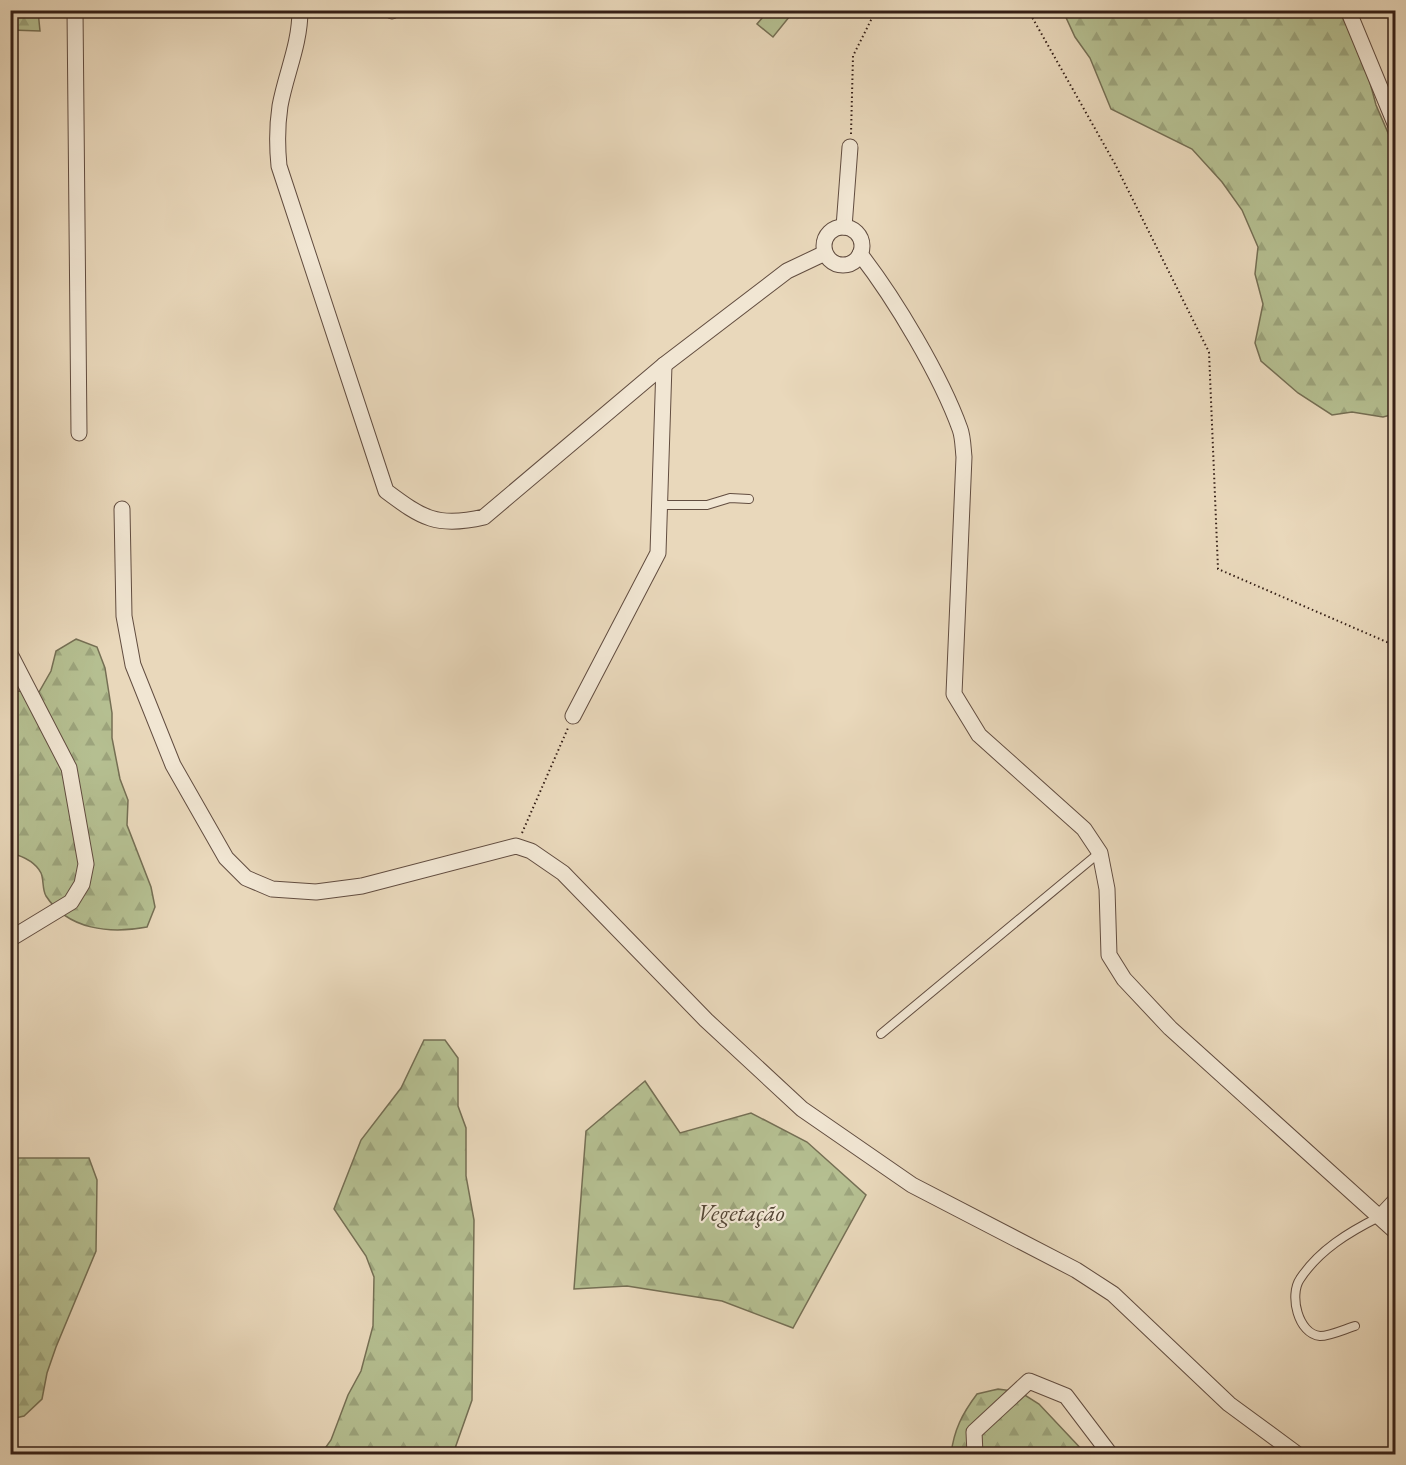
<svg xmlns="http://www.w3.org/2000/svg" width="1406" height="1465" viewBox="0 0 1406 1465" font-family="'EB Garamond',serif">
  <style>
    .forest { fill: url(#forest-firs); stroke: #756f54; stroke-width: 1.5 }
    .pitch { fill: #b5bf91; stroke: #756f54; stroke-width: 1.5 }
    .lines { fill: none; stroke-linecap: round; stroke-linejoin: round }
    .service-casing { stroke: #624d40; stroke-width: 10 }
    .minor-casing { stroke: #624d40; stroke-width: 17 }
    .path { stroke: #351f17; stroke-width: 2; stroke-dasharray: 1.5 3; stroke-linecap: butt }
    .service { stroke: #f1e6d3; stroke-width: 8 }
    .minor { stroke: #f1e6d3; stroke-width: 15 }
    .labels { text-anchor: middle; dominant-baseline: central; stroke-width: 4.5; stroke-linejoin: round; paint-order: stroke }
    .park-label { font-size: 24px; font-style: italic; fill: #554736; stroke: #f1e6d3 }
  </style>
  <defs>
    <pattern id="forest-firs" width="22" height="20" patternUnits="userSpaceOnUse" patternTransform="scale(1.5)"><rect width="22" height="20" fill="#b5bf91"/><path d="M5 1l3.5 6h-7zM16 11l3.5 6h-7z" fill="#9ca47c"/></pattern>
  </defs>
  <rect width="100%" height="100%" fill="#e9d8bb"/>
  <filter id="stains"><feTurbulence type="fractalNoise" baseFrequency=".00333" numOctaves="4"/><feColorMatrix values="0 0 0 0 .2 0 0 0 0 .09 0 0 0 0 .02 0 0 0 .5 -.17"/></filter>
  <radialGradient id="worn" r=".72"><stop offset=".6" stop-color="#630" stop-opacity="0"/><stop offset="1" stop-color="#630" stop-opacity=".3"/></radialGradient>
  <!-- forest -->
  <g class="forest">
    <polygon points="11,10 38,11 40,31 11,30"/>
    <polygon points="1063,11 1339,11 1361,49 1376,105 1395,149 1393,282 1396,296 1395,414 1383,417 1352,412 1332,415 1298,393 1261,361 1255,343 1263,304 1255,274 1258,247 1242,210 1222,182 1192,149 1111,109 1090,58 1075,37"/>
    <path d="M76,639L97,647L105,668L112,713V738L120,779L128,800L127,825L151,887L155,907L147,927C110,934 68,930 46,896C42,889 44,880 41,873C35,861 22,856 11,853L10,688L14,691L39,692L51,671L56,651Z"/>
    <polygon points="424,1040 445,1040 458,1058 458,1106 466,1128 466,1176 474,1220 472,1400 453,1454 321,1454 331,1440 348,1395 361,1371 373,1326 374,1277 366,1256 334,1209 361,1140 401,1088"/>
    <polygon points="645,1081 680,1133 751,1113 807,1142 866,1195 793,1328 722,1301 627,1286 574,1289 586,1131"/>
    <polygon points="11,1158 89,1158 97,1180 96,1251 56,1347 47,1373 42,1399 24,1416 11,1419"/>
    <path d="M998,1389L1020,1392L1039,1404L1086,1454H951C954,1430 962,1414 977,1394Z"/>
  </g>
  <!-- pitch -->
  <polygon class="pitch" points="768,11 794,11 773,37 757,24"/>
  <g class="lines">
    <defs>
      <g id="service">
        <polyline points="661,505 707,505 730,498 749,499"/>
        <polyline points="881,1034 1099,853"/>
        <path d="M1355,1326C1345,1329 1330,1336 1320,1336C1298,1334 1289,1295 1300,1279C1319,1250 1349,1232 1379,1217"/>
      </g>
      <g id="minor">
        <polyline points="75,10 79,433"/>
        <path d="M300,10C300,45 286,73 280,106C277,126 277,146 279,166L386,491C422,518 437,528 484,517L664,365L787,271L825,253"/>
        <polyline points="1348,10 1396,126"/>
        <polyline points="392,11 393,10"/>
        <polyline points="844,227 850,147"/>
        <circle cx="843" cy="246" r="19"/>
        <path d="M860,254C895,299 941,376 960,429C963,437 963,448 964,457L954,694L979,735L1084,829L1100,853L1107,889L1109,955L1124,979L1170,1028L1396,1232"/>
        <polyline points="122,509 124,616 133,665 173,765 226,858 246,878 272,889 316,892 362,886 516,846 531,851 563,873 706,1020 802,1109 912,1185 1076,1270 1113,1294 1229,1404 1297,1454"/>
        <polyline points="10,654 69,768 86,864 82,884 71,902 10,939"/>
        <polyline points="573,716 658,553 664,365"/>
        <polyline points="1380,1217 1396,1200"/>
        <polyline points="975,1454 974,1432 1029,1381 1066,1396 1110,1454"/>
      </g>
    </defs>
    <!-- service casing -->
    <use href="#service" class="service-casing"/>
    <!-- minor casing -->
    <use href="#minor" class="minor-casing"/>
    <!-- path -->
    <g class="path">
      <polyline points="1028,10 1115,164 1209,352 1218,569 1396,646"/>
      <polyline points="851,134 853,56 876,10"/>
      <polyline points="522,833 568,728"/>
    </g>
    <!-- service -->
    <use href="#service" class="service"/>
    <!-- minor -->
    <use href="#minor" class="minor"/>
  </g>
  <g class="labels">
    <!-- park labels -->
    <g class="park-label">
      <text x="741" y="1212">Vegetação</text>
    </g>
  </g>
  <!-- margin -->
  <rect width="1406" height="1465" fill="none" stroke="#e9d8bb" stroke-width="36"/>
  <rect x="12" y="12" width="1382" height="1441" fill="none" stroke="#351f17" stroke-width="3"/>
  <rect x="18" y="18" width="1370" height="1429" fill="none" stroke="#351f17" stroke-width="1.5"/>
  <rect width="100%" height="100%" filter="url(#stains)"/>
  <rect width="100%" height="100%" fill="url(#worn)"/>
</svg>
